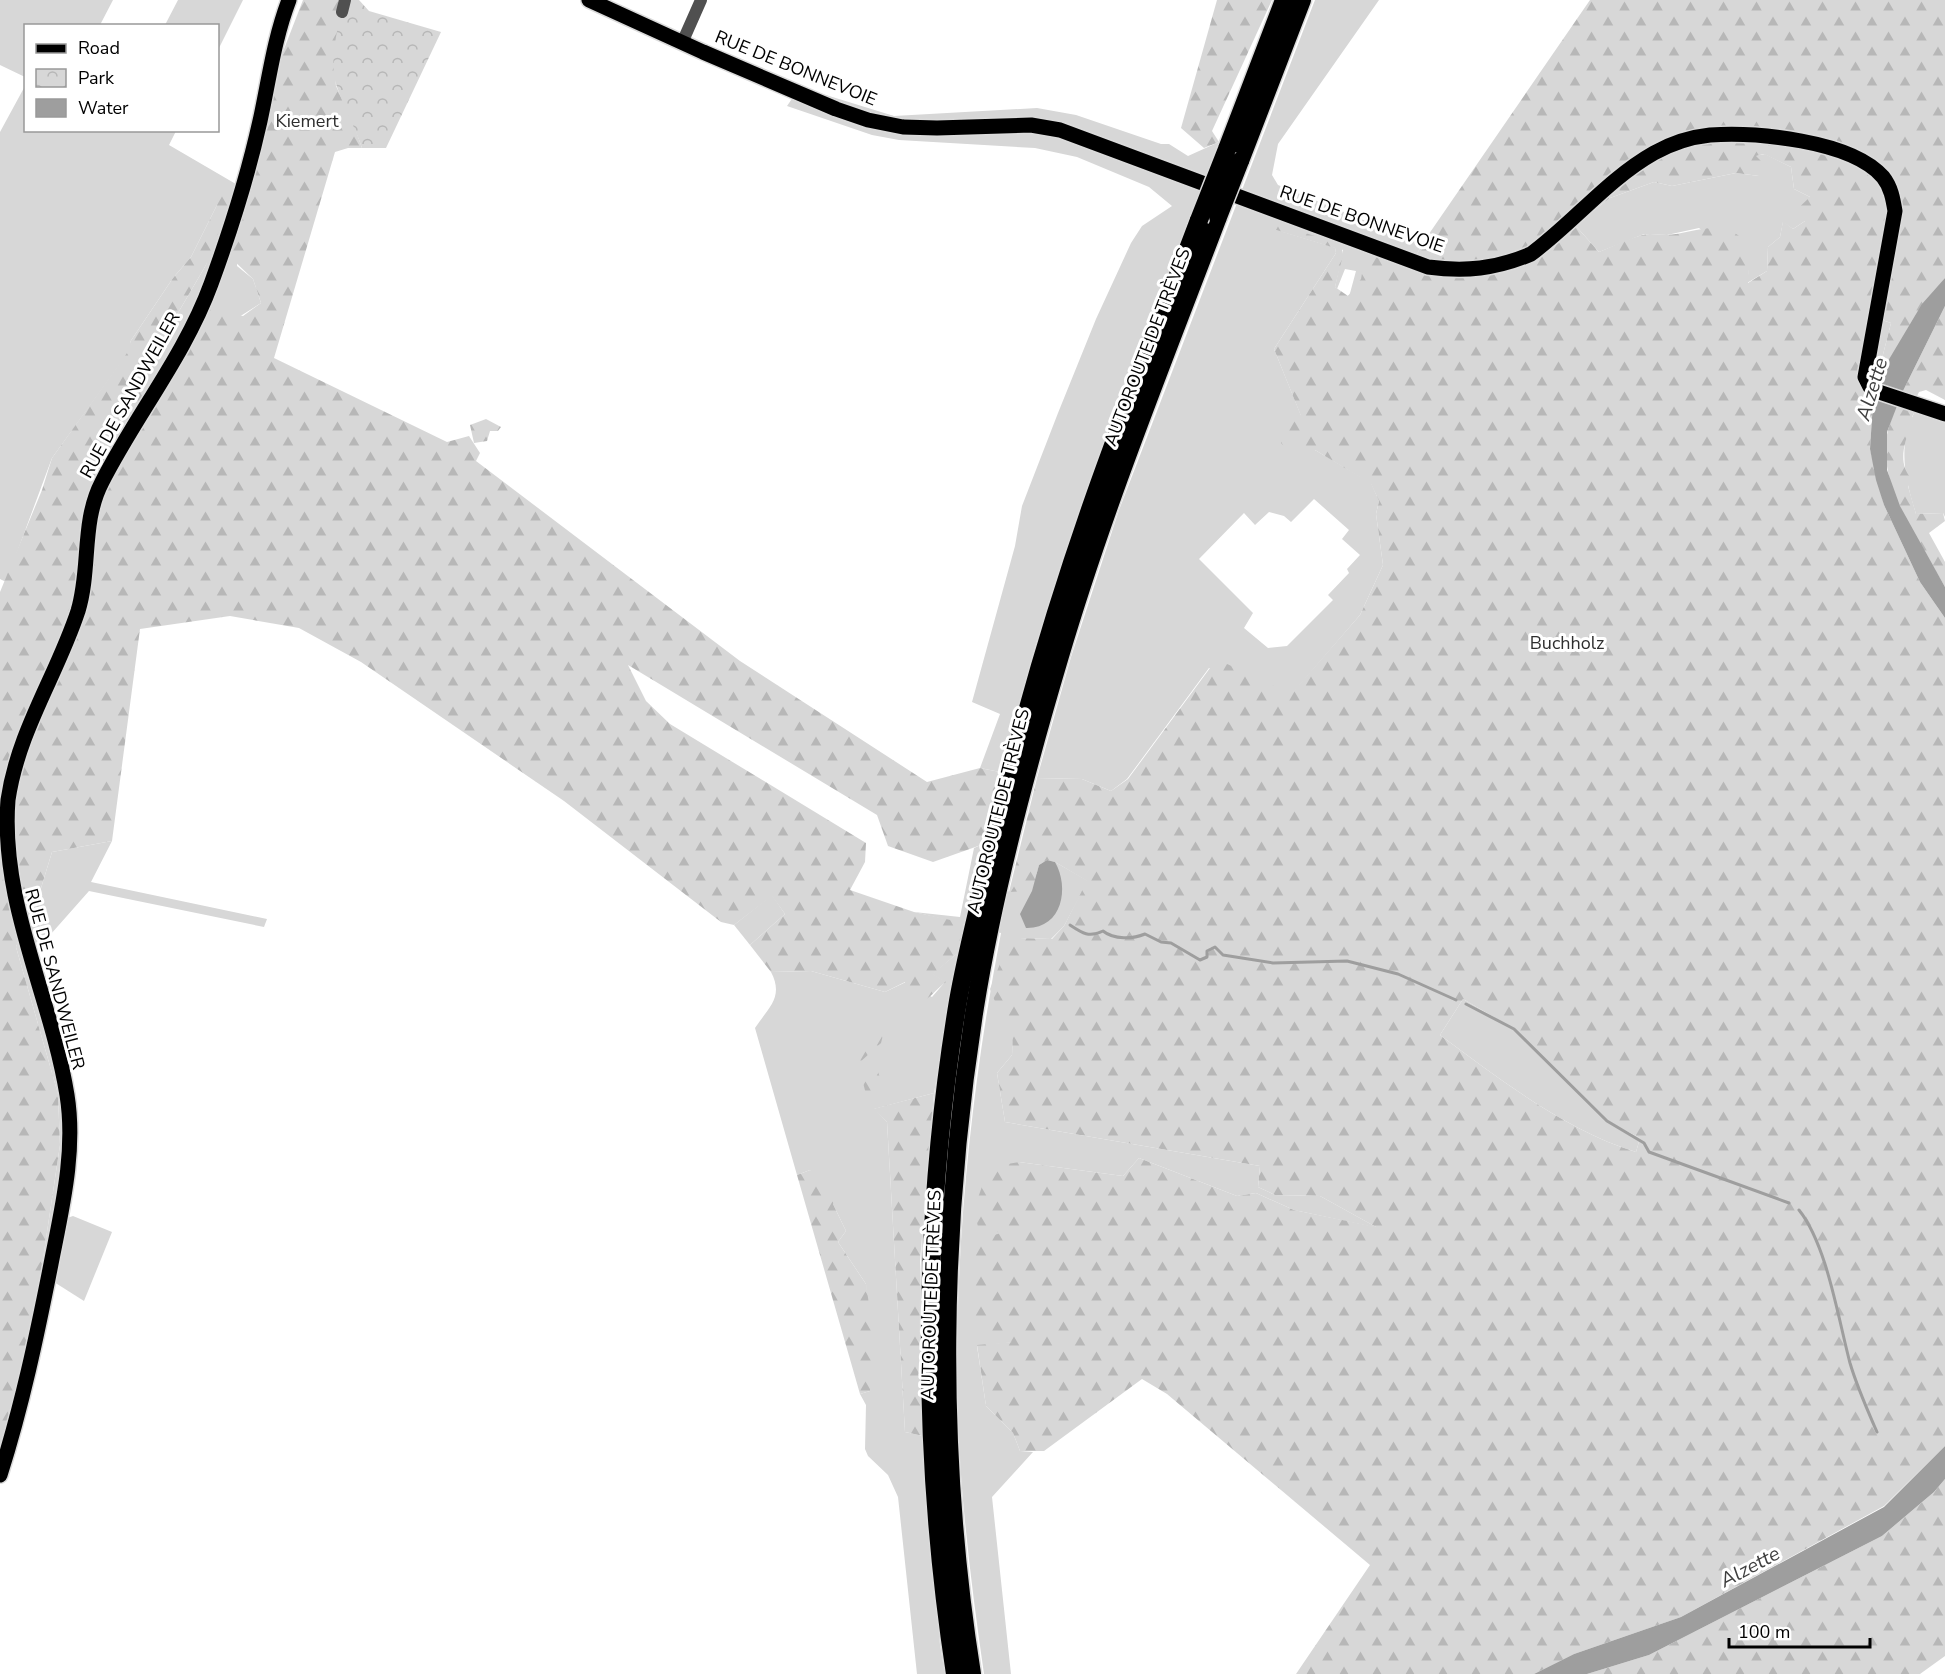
<svg xmlns="http://www.w3.org/2000/svg" width="1945" height="1674" viewBox="0 0 1945 1674" font-family="'Nunito Sans',sans-serif">
  <style>
    .grass { fill: #d7d7d7; fill-rule: evenodd }
    .forest { fill: url(#forest-firs); fill-rule: evenodd }
    .park { fill: url(#park-crowns) }
    .water { fill: #9e9e9e }
    .lines { fill: none; stroke-linecap: round; stroke-linejoin: round }
    .stream { stroke: #9e9e9e; stroke-width: 3 }
    .major-casing { stroke: #dbdbdb; stroke-width: 18 }
    .highway-casing { stroke: #dbdbdb; stroke-width: 21 }
    .minor { stroke: #505050; stroke-width: 12 }
    .major { stroke: #000; stroke-width: 15 }
    .highway { stroke: #000; stroke-width: 18 }
    .highway-bridge-casing { stroke: #dbdbdb; stroke-width: 21; stroke-linecap: butt }
    .highway-bridge { stroke: #000; stroke-width: 18 }
    .labels { text-anchor: middle; dominant-baseline: central; stroke-width: 6; stroke-linejoin: round; paint-order: stroke }
    .street-label { font-size: 18px; fill: #000; stroke: #fff }
    .park-label { font-size: 18px; fill: #2e2e2e; stroke: #fff }
    .water-label { font-size: 20px; font-style: italic; fill: #3f3f3f; stroke: #fff }
  </style>
  <defs>
    <pattern id="forest-firs" width="22" height="20" patternUnits="userSpaceOnUse" patternTransform="scale(1.5)"><rect width="22" height="20" fill="#d7d7d7"/><path d="M5 1l3.5 6h-7zM16 11l3.5 6h-7z" fill="#b7b7b7"/></pattern>
    <pattern id="park-crowns" width="20" height="18" patternUnits="userSpaceOnUse" patternTransform="scale(1.5)"><rect width="20" height="18" fill="#d7d7d7"/><path d="M2 6a3 3 0 1 1 6 0M12 15a3 3 0 1 1 6 0" fill="none" stroke="#b7b7b7"/></pattern>
  </defs>
  <rect width="100%" height="100%" fill="#fff"/>
  <!-- grass -->
  <g class="grass">
    <polygon points="0,0 113,0 100,25 26,26 25,77 0,65"/>
    <polygon points="178,0 243,0 218,50 218,26 165,25"/>
    <path d="M1315,0H1379L1278,144L1272,175L1278,185L1422,244L1412,264L1361,280L1349,297L1356,271L1345,269L1337,289L1335,287L1343,250L1267,227L1335,247L1336,253L1274,349L1315,450L1371,483L1379,501L1376,514L1383,565L1360,615L1291,695L1209,668L1127,779L1111,791L1082,779L1037,778L1071,657L1119,510ZM1314,499L1349,530L1342,539L1360,555L1347,569L1349,573L1328,595L1333,600L1287,646L1268,648L1244,628L1253,613L1199,559L1244,513L1255,525L1269,512L1284,516L1291,522Z"/>
    <polygon points="25,86 26,130 176,131 169,145 241,187 237,266 253,279 261,303 177,356 161,342 206,265 217,205 191,257 173,278 130,342 133,346 52,458 6,582 0,579 0,132"/>
    <polygon points="800,87 894,116 1037,108 1076,115 1161,144 1169,144 1188,156 1219,142 1084,497 1035,647 1000,772 980,768 1000,714 972,702 1015,546 1022,506 1058,413 1096,319 1131,243 1142,226 1172,206 1149,187 1077,157 1035,148 899,140 872,135 787,106"/>
    <polygon points="1765,154 1791,167 1794,189 1810,197 1805,221 1793,229 1783,222 1780,237 1768,247 1767,271 1747,283 1749,267 1699,228 1667,235 1644,234 1599,252 1575,225 1610,198 1654,182 1672,186 1736,173 1759,176 1755,156"/>
    <polygon points="1876,318 1891,323 1877,378 1881,386 1876,400 1866,401 1864,389"/>
    <path d="M1915,411L1945,414V517L1943,513L1916,514C1905,478 1897,447 1915,411Z"/>
    <polygon points="112,841 91,882 267,919 264,927 89,891 43,943 32,952 23,928 42,940 38,898 52,852"/>
    <path d="M981,845L1009,892L1055,862L1088,881L1064,926L1051,939L1020,938L1012,1055L997,1073L1005,1122L1260,1166L1258,1187L1275,1195L1320,1196L1378,1228L1294,1210L1256,1193L1237,1196L1139,1158L1123,1176L1019,1162L1002,1233L1015,1342L977,1346L986,1406L1013,1433L1020,1451L1033,1452L992,1497L1011,1674H984C969,1570 956,1463 957,1357C958,1215 974,1073 1001,933L914,912L960,917L974,848Z"/>
    <polygon points="772,895 785,914 750,945 734,925"/>
    <polygon points="19,938 55,1061 66,1132 44,1280 0,1461 0,1446 18,1382 40,1279 60,1145 58,1094 16,947"/>
    <path d="M959,952L934,1093L874,1109L887,1122L905,1432L923,1436L940,1645L945,1674H917L898,1497L888,1475L868,1456L865,1449L866,1405L860,1394L870,1391L866,1284L838,1242L846,1231L833,1204L810,1170L797,1175L755,1028C769,1007 784,997 771,972L811,971L885,992L906,982L932,997L945,982L932,974Z"/>
    <path d="M1463,999L1514,1029L1607,1121L1640,1138L1636,1152C1564,1130 1500,1079 1440,1035Z"/>
    <polygon points="73,1216 112,1232 84,1301 54,1282 64,1219"/>
  </g>
  <!-- forest -->
  <g class="forest">
    <path d="M303,0H345L334,66L336,86L352,119L362,148H348L335,152L274,358L447,442L469,436L480,453L476,461L740,661L927,782L980,768L1000,772L981,845L933,862L888,846L877,815L628,665L646,701L670,724L866,843L865,862L850,890L914,912L964,923L959,952L933,974L946,982C931,993 928,1005 908,1002L905,982L885,992L811,971L771,972L750,945L785,914L772,896L734,925L721,922L564,801L361,662L299,628L230,616L140,629L112,841L52,852L38,898L42,941L23,928L16,947L58,1094L60,1145L40,1279L18,1382L0,1446V592L42,490L52,458L132,346L130,342L173,278L191,257L217,205L222,183L234,190L206,265L161,342L177,355L208,308L243,316L261,303L253,279L229,256L279,62Z"/>
    <polygon points="1217,0 1272,0 1212,131 1219,142 1204,148 1181,128"/>
    <path d="M1590,0H1945V278L1885,366V375L1880,379L1877,378L1891,323L1877,318L1864,389L1866,401L1873,402L1870,449L1884,505L1920,582L1945,618V1446L1884,1506L1681,1617L1574,1654L1534,1674H1296L1370,1565L1167,1394L1142,1379L1044,1451H1020L1013,1433L986,1406L977,1345L1012,1342L972,1334L974,1259L984,1238L1001,1233L978,1227L974,1209L989,1167L1019,1162L1123,1176L1139,1158L1237,1196L1256,1193L1294,1210L1376,1227L1320,1196L1275,1195L1258,1187L1260,1166L1005,1122L997,1073L1012,1055L1013,1032L1006,1029L990,989L1007,946L1020,938L1052,939L1064,926L1087,881L1055,862L1047,860L1039,865L1032,891L1009,892L1037,778L1082,779L1111,791L1128,779L1210,668L1225,663L1291,694L1360,615L1383,565L1376,514L1379,501L1371,484L1315,450L1289,451L1281,443L1282,430L1301,416L1274,349L1336,253L1335,248L1267,227L1269,222L1341,244L1343,255L1335,287L1348,296L1361,279L1365,257L1376,253L1412,264L1422,244ZM1764,154L1791,167L1794,189L1810,197L1793,213L1805,221L1793,229L1783,221L1780,237L1768,247L1767,271L1748,283C1748,271 1753,253 1745,242C1724,216 1692,234 1666,235C1658,235 1650,233 1642,235C1628,239 1613,246 1599,252L1575,225L1610,198L1654,182L1672,186L1736,173L1759,176L1768,168L1756,156ZM1463,999L1514,1029L1607,1121L1640,1138L1636,1152C1564,1130 1500,1079 1440,1035Z"/>
    <polygon points="1945,306 1945,400 1926,390 1919,392 1916,398 1902,393"/>
    <path d="M1897,404L1915,411L1912,417L1918,423L1916,429L1910,428C1904,444 1898,464 1911,478L1908,486L1916,514L1943,513L1945,521L1929,533L1945,562V587C1920,542 1875,485 1888,430C1890,421 1894,413 1897,404Z"/>
    <polygon points="486,419 501,427 498,431 490,431 487,441 474,443 470,425"/>
    <polygon points="867,1035 883,1035 881,1043 859,1063 878,1072 884,1089 878,1098 867,1098 854,1048"/>
    <polygon points="934,1093 920,1261 923,1436 905,1432 887,1122 873,1109"/>
    <polygon points="810,1170 837,1188 833,1204 846,1231 838,1242 866,1284 873,1332 870,1391 860,1394 797,1175"/>
    <polygon points="1945,1479 1945,1656 1920,1674 1587,1674 1649,1655 1882,1536 1934,1492"/>
  </g>
  <!-- park -->
  <path class="park" d="M345,0H359L369,11L441,32L386,148H362C355,127 344,108 337,87C328,63 338,24 345,0Z"/>
  <!-- water -->
  <g class="water">
    <polygon points="1945,278 1945,306 1902,393 1887,432 1887,470 1900,506 1945,587 1945,618 1920,582 1884,505 1876,480 1870,449 1873,402 1881,386 1880,379 1885,375 1885,366 1922,304"/>
    <path d="M1047,860L1055,862C1070,888 1062,929 1026,928L1020,914L1032,891L1039,865Z"/>
    <polygon points="1945,1446 1945,1479 1934,1492 1882,1536 1649,1655 1587,1674 1534,1674 1574,1654 1681,1617 1884,1507"/>
  </g>
  <g class="lines">
    <!-- stream -->
    <g class="stream">
      <path d="M1070,925C1082,933 1089,938 1103,931C1114,940 1133,939 1145,934L1161,942L1171,943L1200,960L1207,957V951L1215,947L1223,955L1273,963L1347,961L1398,974L1456,1000"/>
      <polyline points="1466,1004 1514,1029 1607,1121 1644,1143 1649,1152 1789,1203"/>
      <path d="M1799,1210C1827,1245 1838,1318 1850,1363C1857,1387 1867,1409 1877,1432"/>
    </g>
    <defs>
      <g id="major">
        <path d="M589,0L703,52L836,109L868,120L903,127L937,128L1031,125L1060,130L1428,267C1465,272 1496,269 1531,254C1573,223 1608,179 1654,153C1670,144 1691,137 1710,135C1755,132 1851,140 1883,177C1891,187 1893,199 1895,211L1865,377L1870,387L1879,392L1945,414"/>
        <path d="M0,1475C22,1406 37,1335 51,1264C62,1208 76,1151 67,1095C51,996 0,903 8,800C18,731 57,675 78,611C91,568 81,522 102,482C136,415 185,355 211,284C230,232 248,175 260,121C269,80 274,39 289,0"/>
      </g>
      <g id="highway">
        <polyline points="1227,149 1284,0"/>
        <polyline points="1240,161 1302,0"/>
        <path d="M955,1674C921,1452 921,1223 958,1001C965,961 975,922 984,883C1013,754 1049,626 1093,501C1126,406 1164,313 1199,220"/>
        <path d="M972,1674C937,1454 940,1227 975,1007C994,889 1026,770 1060,656C1104,507 1163,362 1218,217"/>
      </g>
    </defs>
    <!-- major casing -->
    <use href="#major" class="major-casing"/>
    <!-- highway casing -->
    <use href="#highway" class="highway-casing"/>
    <!-- minor -->
    <g class="minor">
      <polyline points="342,12 345,0"/>
      <polyline points="682,43 701,0"/>
    </g>
    <!-- major -->
    <use href="#major" class="major"/>
    <!-- highway -->
    <use href="#highway" class="highway"/>
    <defs>
      <g id="highway-bridge">
        <polyline points="1218,217 1240,161"/>
        <polyline points="1199,220 1227,149"/>
      </g>
    </defs>
    <!-- highway-bridge casing -->
    <use href="#highway-bridge" class="highway-bridge-casing"/>
    <!-- highway-bridge -->
    <use href="#highway-bridge" class="highway-bridge"/>
  </g>
  <g class="labels">
    <!-- street labels -->
    <g class="street-label">
      <text transform="translate(796 68) rotate(22)">RUE DE BONNEVOIE</text>
      <text transform="translate(1362 219) rotate(19)">RUE DE BONNEVOIE</text>
      <text transform="translate(1147 347) rotate(-69)">AUTOROUTE DE TRÈVES</text>
      <text transform="translate(130 395) rotate(-61)">RUE DE SANDWEILER</text>
      <text transform="translate(998 811) rotate(-76)">AUTOROUTE DE TRÈVES</text>
      <text transform="translate(55 979) rotate(75)">RUE DE SANDWEILER</text>
      <text transform="translate(931 1295) rotate(-88)">AUTOROUTE DE TRÈVES</text>
    </g>
    <!-- park labels -->
    <g class="park-label">
      <text x="307" y="121">Kiemert</text>
      <text x="1567" y="643">Buchholz</text>
    </g>
    <!-- water labels -->
    <g class="water-label">
      <text transform="translate(1872 389) rotate(-73)">Alzette</text>
      <text transform="translate(1750 1567) rotate(-28)">Alzette</text>
    </g>
  </g>
  <!-- legend -->
  <rect x="24" y="24" width="195" height="108" fill="#ffffff" stroke="#999999" stroke-width="1.5"/>
  <rect x="36" y="44" width="30" height="9" fill="#000000" stroke="#999999" stroke-width="1.5"/>
  <text x="78" y="54" font-size="18" fill="#000000">Road</text>
  <rect x="36" y="69" width="30" height="18" fill="url(#park-crowns)" stroke="#999999" stroke-width="1.5"/>
  <text x="78" y="84" font-size="18" fill="#000000">Park</text>
  <rect x="36" y="99" width="30" height="18" fill="#9e9e9e" stroke="#999999" stroke-width="1.5"/>
  <text x="78" y="114" font-size="18" fill="#000000">Water</text>
  <!-- scale -->
  <path d="M1729 1638v9h141v-9" fill="none" stroke="#000000" stroke-width="3"/>
  <text x="1738" y="1638" font-size="18" fill="#000000" stroke="#ffffff" stroke-width="4.5" paint-order="stroke">100 m</text>
</svg>
